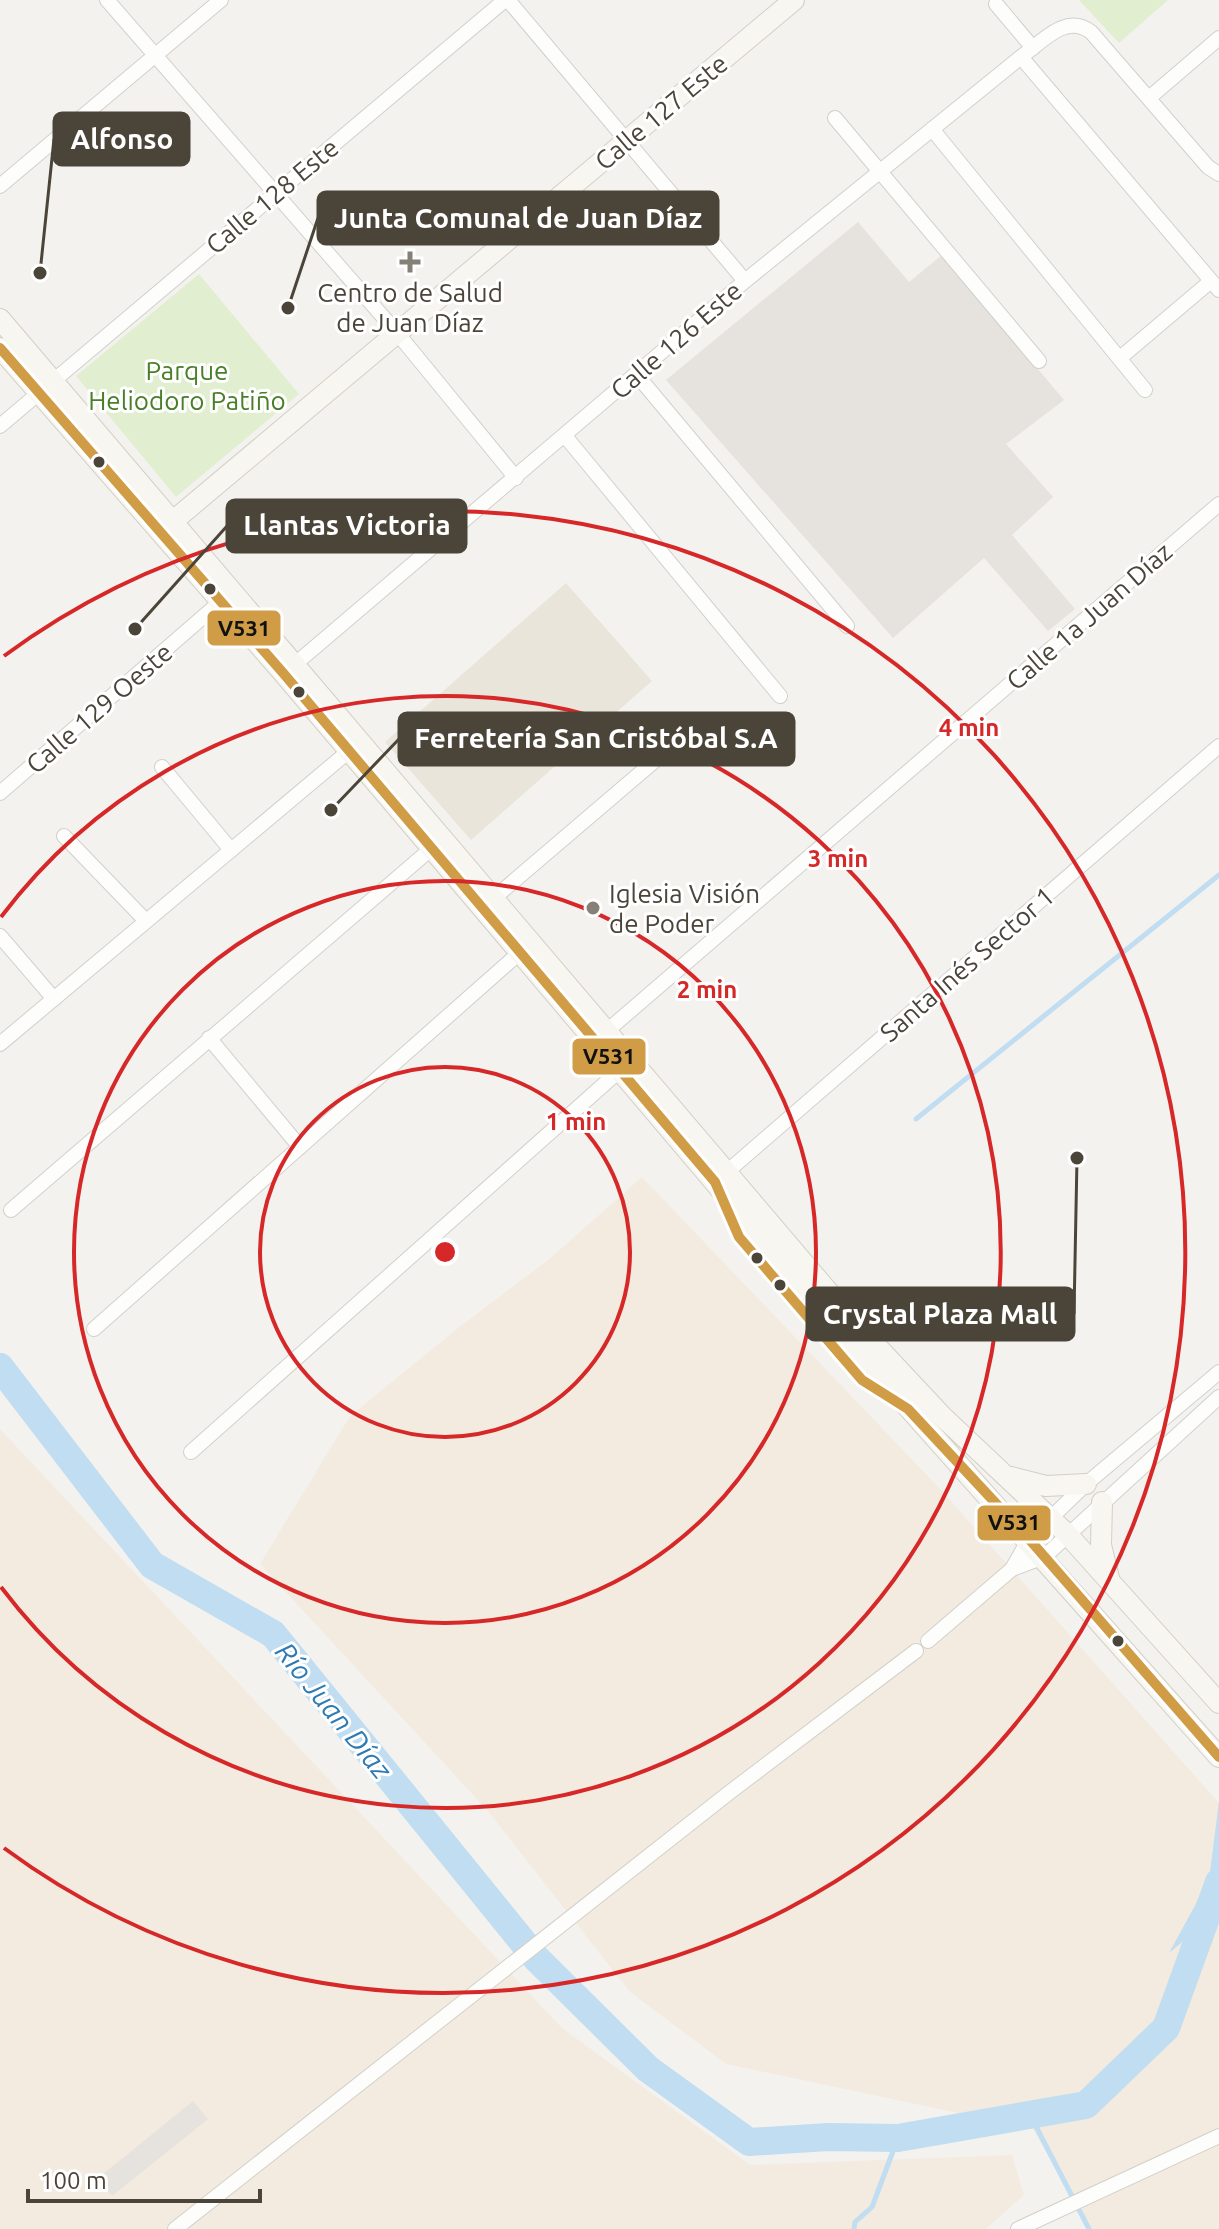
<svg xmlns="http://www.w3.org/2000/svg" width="1219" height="2229" viewBox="0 0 1219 2229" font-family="Ubuntu,sans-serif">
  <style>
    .commercial { fill: #f3ebdf }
    .industrial { fill: #e6e2de }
    .education { fill: #eae5da }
    .green { fill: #e1eecf }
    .parking { fill: #e6e3df }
    .water { fill: #c0ddf1 }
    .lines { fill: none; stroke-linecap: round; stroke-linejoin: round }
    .stream { stroke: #c0ddf1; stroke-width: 5 }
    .river { stroke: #c0ddf1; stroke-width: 28 }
    .street-casing { stroke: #d2d0cb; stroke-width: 16 }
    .secondary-casing { stroke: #d3cfc5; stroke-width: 22 }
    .street { stroke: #fdfdfc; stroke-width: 14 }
    .secondary { stroke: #f7f6f1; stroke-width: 20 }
    .bus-1-casing { stroke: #fff; stroke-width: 16 }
    .bus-1 { stroke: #d09c46; stroke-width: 10 }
    .ring { fill: none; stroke: #d62828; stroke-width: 4 }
    .poi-dot { fill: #868178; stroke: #fff; stroke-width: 3 }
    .bus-dot { fill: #4b4439; stroke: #fff; stroke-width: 3 }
    .labels { text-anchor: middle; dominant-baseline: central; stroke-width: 6; stroke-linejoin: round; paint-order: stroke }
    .street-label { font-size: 26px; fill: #4b4439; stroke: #fff }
    .poi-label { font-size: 26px; fill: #4b4439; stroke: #fff }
    .park-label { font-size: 26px; fill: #4a7f2a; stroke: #fff }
    .water-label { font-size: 28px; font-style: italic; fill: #2e7ab2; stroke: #fff }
    .centre { fill: #d62828; stroke: #fff; stroke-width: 4 }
    .ring-label { font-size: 24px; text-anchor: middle; font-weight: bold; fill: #d62828; stroke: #fff; stroke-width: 6; stroke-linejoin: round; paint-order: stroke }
    .leader { fill: none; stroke: #4b4439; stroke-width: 3 }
    .callout-dot { fill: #4b4439; stroke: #fff; stroke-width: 3 }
    .callout { fill: #4b4439; stroke: #4b4439; stroke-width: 3 }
    .callout-label { font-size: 28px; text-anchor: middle; font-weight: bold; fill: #fff }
    .line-badge { stroke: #fff; stroke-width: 3 }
    .pale-badge-label { font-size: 22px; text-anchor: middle; font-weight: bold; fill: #111 }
  </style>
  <rect width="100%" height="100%" fill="#f4f2ee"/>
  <!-- commercial -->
  <g class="commercial">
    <polygon points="642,1177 943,1492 1219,1803 1219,2229 1090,2229 1033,2129 726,2064 630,1992 487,1810 260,1564 350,1416 458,1328 547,1261"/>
    <polygon points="0,1429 562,2028 750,2165 1012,2155 1024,2195 986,2229 0,2229"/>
  </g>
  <!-- industrial -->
  <polygon class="industrial" points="858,222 909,282 942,255 1064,400 1006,444 1053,497 1012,535 1075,609 1048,631 984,558 893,638 666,380"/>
  <!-- education -->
  <polygon class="education" points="566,583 652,681 471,840 385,742"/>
  <!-- green -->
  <g class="green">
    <polygon points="1079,0 1168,0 1119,43"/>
    <polygon points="199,274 299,394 176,497 76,376"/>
  </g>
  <!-- parking -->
  <polygon class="parking" points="193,2101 208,2119 112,2196 97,2179"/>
  <!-- water -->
  <polygon class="water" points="1219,1801 1219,1911 1169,1953 1209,1880"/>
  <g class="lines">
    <!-- stream -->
    <g class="stream">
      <polyline points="916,1119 1219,875"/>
      <polyline points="1030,2115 1089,2229"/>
      <polyline points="854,2229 855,2222 872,2207 898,2138"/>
    </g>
    <!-- river -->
    <polyline class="river" points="0,1367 152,1565 273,1634 536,1958 648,2069 749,2142 828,2137 898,2138 1086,2105 1166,2028 1219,1882"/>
    <defs>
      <g id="street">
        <polyline points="107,0 398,334 516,478"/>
        <polyline points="508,0 745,281"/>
        <polyline points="996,4 1033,48"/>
        <polyline points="1021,57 1219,290"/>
        <polyline points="1149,98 1219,38"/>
        <polyline points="835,118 1039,361"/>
        <polyline points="932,129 1145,390"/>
        <polyline points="0,186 221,0"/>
        <polyline points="1120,358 1211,281"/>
        <polyline points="636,374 847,626"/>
        <polyline points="0,426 505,0"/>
        <polyline points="565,436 780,696"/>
        <path d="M287,671L745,281L1021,57C1043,41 1066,13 1091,32L1208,167L1219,174"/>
        <polyline points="162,767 231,850"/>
        <polyline points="0,793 226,597"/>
        <polyline points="64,836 146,921"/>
        <polyline points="487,904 672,746"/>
        <polyline points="0,936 54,999"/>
        <polyline points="601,1036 1219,504"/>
        <polyline points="209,1038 300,1147"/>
        <polyline points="0,1044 355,746"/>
        <polyline points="721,1177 1219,746"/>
        <polyline points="11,1210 439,842"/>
        <polyline points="94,1329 525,948"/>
        <polyline points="191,1452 619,1071"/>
        <polyline points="1012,1569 1044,1557 1219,1397"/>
        <polyline points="928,1641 1012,1569 1029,1539 1086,1484 1219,1372"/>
        <polyline points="175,2229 730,1792 916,1651"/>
        <polyline points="1018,2229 1219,2136"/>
      </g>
      <g id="secondary">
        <polyline points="0,319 854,1322 943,1417 1068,1535 1219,1703"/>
        <polyline points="0,348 284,674 848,1340 1219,1757"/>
        <polyline points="166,527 794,0"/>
        <polyline points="1011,1477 1046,1486 1086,1484"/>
        <polyline points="1102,1502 1101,1545 1109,1578"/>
      </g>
    </defs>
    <!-- street casing -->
    <use href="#street" class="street-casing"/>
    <!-- secondary casing -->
    <use href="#secondary" class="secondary-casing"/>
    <!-- street -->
    <use href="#street" class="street"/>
    <!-- secondary -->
    <use href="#secondary" class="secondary"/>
    <defs>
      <polyline id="bus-1" points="0,348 284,674 715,1182 739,1237 862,1380 908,1409 1029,1539 1219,1757"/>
    </defs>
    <!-- bus-1 casing -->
    <use href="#bus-1" class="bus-1-casing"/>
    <!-- bus-1 -->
    <use href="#bus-1" class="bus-1"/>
  </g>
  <!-- distance rings -->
  <g class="ring">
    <circle cx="445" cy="1252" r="185"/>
    <circle cx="445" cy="1252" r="371"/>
    <path d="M1 917A556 556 0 1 1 1 1587"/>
    <path d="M4 656A741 741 0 1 1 4 1848"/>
  </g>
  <!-- markers -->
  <g class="poi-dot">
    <path d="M406 250h8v8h8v8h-8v8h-8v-8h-8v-8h8z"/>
    <circle cx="593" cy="908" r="8"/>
  </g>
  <g class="bus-dot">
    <circle cx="99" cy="462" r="7"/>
    <circle cx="210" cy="589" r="7"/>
    <circle cx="299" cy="692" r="7"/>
    <circle cx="757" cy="1258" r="7"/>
    <circle cx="780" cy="1285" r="7"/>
    <circle cx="1118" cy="1641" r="7"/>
  </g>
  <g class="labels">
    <!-- street labels -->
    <g class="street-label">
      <text transform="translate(661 112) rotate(-40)">Calle 127 Este</text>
      <text transform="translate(272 196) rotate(-40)">Calle 128 Este</text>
      <text transform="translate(676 340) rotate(-41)">Calle 126 Este</text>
      <text transform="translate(1089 616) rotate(-41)">Calle 1a Juan Díaz</text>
      <text transform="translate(99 708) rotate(-41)">Calle 129 Oeste</text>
      <text transform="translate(967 964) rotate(-41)">Santa Inés Sector 1</text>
    </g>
    <!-- poi labels -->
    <g class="poi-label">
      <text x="410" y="292">Centro de Salud<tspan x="410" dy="30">de Juan Díaz</tspan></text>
      <text x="609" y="893" text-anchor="start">Iglesia Visión<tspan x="609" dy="30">de Poder</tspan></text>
    </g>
    <!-- park labels -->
    <g class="park-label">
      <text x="187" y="370">Parque<tspan x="187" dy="30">Heliodoro Patiño</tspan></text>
    </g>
    <!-- water labels -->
    <g class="water-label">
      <text transform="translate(334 1710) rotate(51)">Río Juan Díaz</text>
    </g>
  </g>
  <circle cx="445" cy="1252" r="12" class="centre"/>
  <g class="ring-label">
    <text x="969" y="736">4 min</text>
    <text x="838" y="867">3 min</text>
    <text x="707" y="998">2 min</text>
    <text x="576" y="1130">1 min</text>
  </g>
  <!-- callouts -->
  <path class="leader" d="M40 273L54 139M288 308L318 218M135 629L227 526M331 810L399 739M1077 1158L1074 1314"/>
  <g class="callout-dot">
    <circle cx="40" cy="273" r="8"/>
    <circle cx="288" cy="308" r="8"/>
    <circle cx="135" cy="629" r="8"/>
    <circle cx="331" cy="810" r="8"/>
    <circle cx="1077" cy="1158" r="8"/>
  </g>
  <g class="callout">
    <rect x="54" y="113" width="135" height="52" rx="8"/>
    <rect x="318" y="192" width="400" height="52" rx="8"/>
    <rect x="227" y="500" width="239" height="52" rx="8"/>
    <rect x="399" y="713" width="395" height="52" rx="8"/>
    <rect x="807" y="1288" width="267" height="52" rx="8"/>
  </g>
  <g class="callout-label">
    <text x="122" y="149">Alfonso</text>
    <text x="518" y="228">Junta Comunal de Juan Díaz</text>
    <text x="347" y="535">Llantas Victoria</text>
    <text x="596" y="748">Ferretería San Cristóbal S.A</text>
    <text x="940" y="1324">Crystal Plaza Mall</text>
  </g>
  <g class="line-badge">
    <rect x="206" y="609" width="76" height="38" rx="8" fill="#d09c46"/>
    <rect x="571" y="1037" width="76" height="39" rx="8" fill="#d09c46"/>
    <rect x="976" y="1504" width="76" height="38" rx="8" fill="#d09c46"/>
  </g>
  <g class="pale-badge-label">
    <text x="244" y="636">V531</text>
    <text x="609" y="1064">V531</text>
    <text x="1014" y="1530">V531</text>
  </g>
  <!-- scale -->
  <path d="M28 2189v12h232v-12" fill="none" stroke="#4b4439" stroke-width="4"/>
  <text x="40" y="2189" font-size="24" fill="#4b4439" stroke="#ffffff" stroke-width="6" paint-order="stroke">100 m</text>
</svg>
